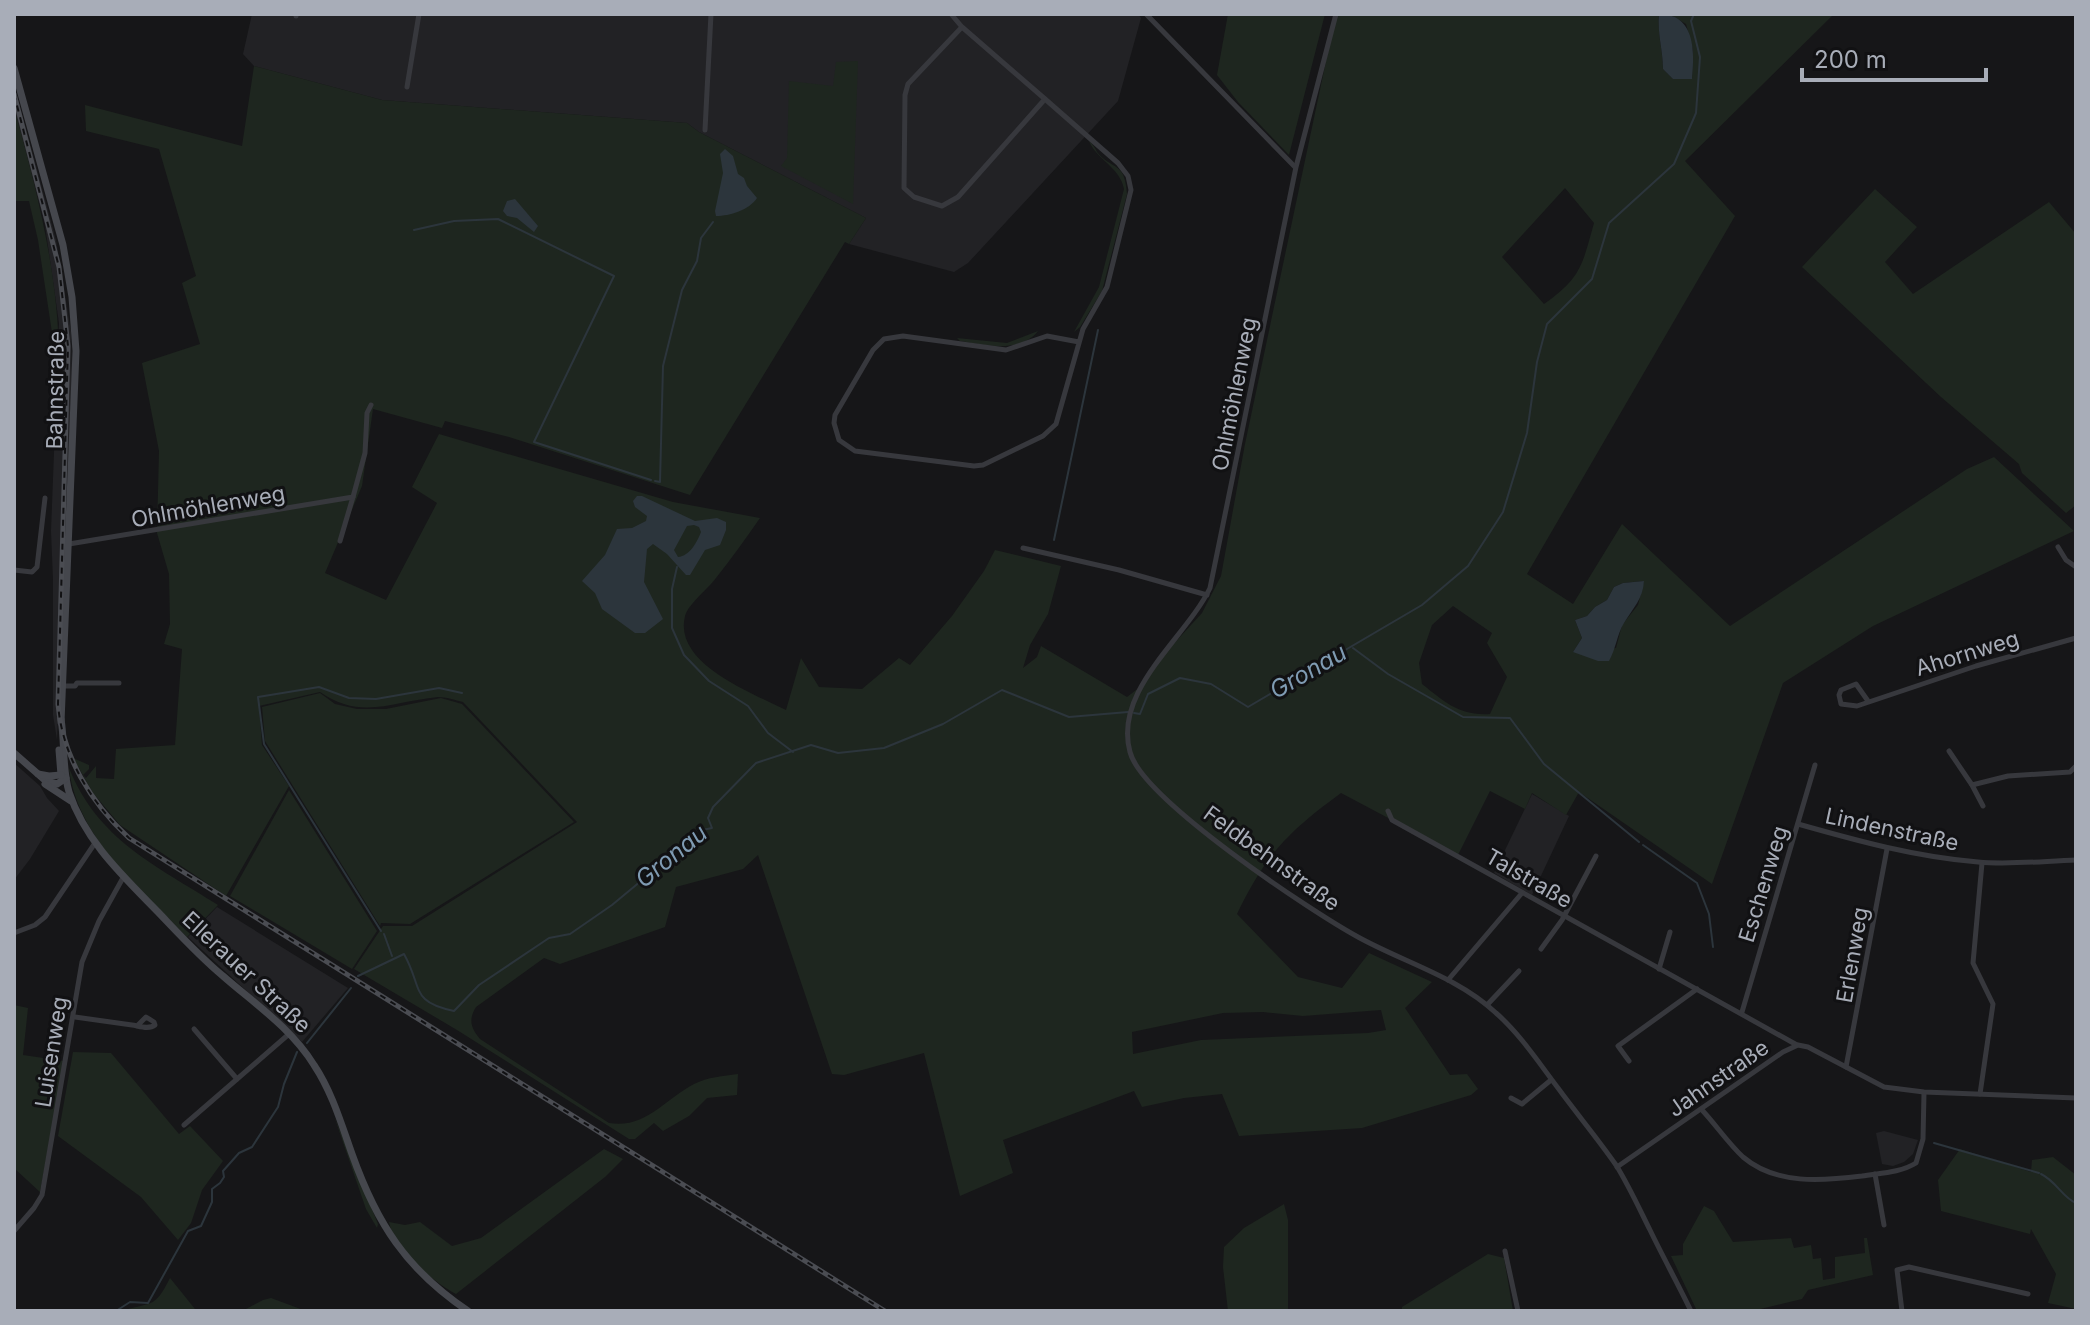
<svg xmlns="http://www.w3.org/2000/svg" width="2090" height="1325" viewBox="0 0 2090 1325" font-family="Inter,sans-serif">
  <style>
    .built { fill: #222225 }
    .green { fill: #1e261f; fill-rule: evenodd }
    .water { fill: #2c353c; fill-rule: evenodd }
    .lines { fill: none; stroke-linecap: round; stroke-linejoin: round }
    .stream { stroke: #2c353c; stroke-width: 2 }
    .minor { stroke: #37383d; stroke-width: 5 }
    .secondary { stroke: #45474d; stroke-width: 7 }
    .rail-casing { stroke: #4a4c52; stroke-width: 5 }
    .rail { stroke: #111113; stroke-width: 2; stroke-dasharray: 6; stroke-linecap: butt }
    .labels { text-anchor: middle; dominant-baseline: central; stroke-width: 6; stroke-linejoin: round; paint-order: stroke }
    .street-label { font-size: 22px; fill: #a8adb8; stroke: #111113 }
    .water-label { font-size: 24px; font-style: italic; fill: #7f9bb3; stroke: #111113 }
  </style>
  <rect width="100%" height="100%" fill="#161618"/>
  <!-- built -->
  <g class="built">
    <polygon points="252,14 1138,14 1141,18 1118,101 968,263 954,272 849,244 866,218 699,132 687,123 382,100 254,66 243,54"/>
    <polygon points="14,84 56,240 71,332 72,375 57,740 53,715 53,580 51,531 59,323 45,225 14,108"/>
    <polygon points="14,763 40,786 47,798 59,811 30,859 14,880"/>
    <polygon points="1532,794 1569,816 1532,895 1494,873"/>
    <polygon points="217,907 348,988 302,1042 188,937"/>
    <polygon points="1884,1131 1918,1140 1913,1154 1904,1162 1893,1166 1882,1164 1876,1133"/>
  </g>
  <!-- green -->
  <g class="green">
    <polygon points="1228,14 1325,14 1289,155 1238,102 1217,75"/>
    <path d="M1336,14H1659C1657,33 1663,50 1663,69L1673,79L1692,78L1693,50L1686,24L1669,14H1834L1685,161L1735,216L1527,574L1573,604L1622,524L1730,626L1967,469L1994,457L2074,531L1873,626L1783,683L1712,884L1579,792L1566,815L1532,793L1525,809L1490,791L1458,855L1341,793C1288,832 1266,854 1237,914L1298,977L1342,988L1369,953L1432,982L1405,1008L1450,1075L1467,1074L1478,1089L1471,1095L1362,1128L1239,1136L1222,1094L1184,1098L1142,1107L1134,1091L1003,1140L1013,1173L960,1196L924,1053L844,1075L832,1074L758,855L743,869L676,887L665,927L560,964L544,958L476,1007C468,1020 471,1028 480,1039L609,1123C646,1129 665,1099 694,1084C708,1077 723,1076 738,1074L737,1095L707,1098L689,1116L663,1131L654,1123L635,1139H629L457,1030L354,969L383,926H412L577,822L463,702C455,700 446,697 438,697C394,701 361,721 320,692L259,706L262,745L289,786L226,896L120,825L93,793L73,758L89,765V769L83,775L86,778L96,766V778L114,779L116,749L175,745L182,649L164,644L170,624L169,574L157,533L159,451L142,363L200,344L182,283L196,276L159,149L86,131L85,105L242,146L254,66L382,100L687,123L699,132L866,218L849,244L845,242L690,495L509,437L445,421L442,428L373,409L362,486L325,573L386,600L437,503L412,487L439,434L673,502L760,518C746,538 731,559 716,578C708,589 689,603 685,616C673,664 753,693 786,710L801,658L819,687L862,689L899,658L910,665L952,616L984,571L995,550L1061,566L1048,614L1030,645L1023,668L1037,657L1041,646L1127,697L1140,687L1169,649L1202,613L1221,576L1245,444ZM1565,188L1594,223C1582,266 1581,278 1544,304L1502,257ZM1644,581L1638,605L1622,625L1616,648L1573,652L1582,638L1575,620L1587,616L1595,607L1607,600L1614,587L1623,583ZM1453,606L1492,633L1487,643L1507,677L1490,714C1459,716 1445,702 1422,684L1419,663L1432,625ZM1381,1010L1386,1030L1368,1033L1201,1040L1133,1054L1132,1032L1223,1013L1263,1012L1303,1016Z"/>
    <polygon points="858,61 853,204 781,166 787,158 789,81 833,86 836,62"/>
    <path d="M14,108C37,191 58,271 59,357L56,359L38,240L29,201H14Z"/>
    <path d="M1089,141C1093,144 1095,148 1097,152C1112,171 1125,160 1127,194L1102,291L1080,327L1074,332L1099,287L1124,189C1120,167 1096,159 1089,141Z"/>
    <polygon points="1875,189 1917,227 1885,262 1913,294 2049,202 2076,234 2076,505 2066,513 2022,473 2019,464 1941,397 1802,267"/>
    <path d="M1038,331C1020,354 985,345 960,341L957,338L1007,343Z"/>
    <polygon points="320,693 335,704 357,709 386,709 441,698 462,704 574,822 410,924 381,923 380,926 265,741 262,707"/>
    <path d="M69,768C98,840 155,865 218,905L187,937C141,890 77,838 69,768Z"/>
    <polygon points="289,790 377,931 352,969 230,896"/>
    <polygon points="14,1005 28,1008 23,1055 64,1061 40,1192 14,1168"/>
    <polygon points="73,1052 111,1053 179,1134 190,1126 223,1161 202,1190 191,1223 178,1240 141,1197 58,1136"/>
    <polygon points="334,1116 378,1224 377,1228 366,1209"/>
    <path d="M604,1149L623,1159L605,1177L456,1294C433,1282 394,1249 389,1222L405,1225L420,1222L452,1246L481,1238Z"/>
    <polygon points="1960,1149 2031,1172 2032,1160 2053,1157 2076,1175 2076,1309 2048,1303 2056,1274 2031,1229 2030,1234 1941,1211 1938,1180"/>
    <polygon points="1284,1204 1288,1220 1288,1311 1228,1311 1223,1267 1224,1247 1244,1228"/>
    <polygon points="1704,1206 1714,1211 1733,1242 1791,1238 1794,1248 1811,1245 1813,1259 1821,1258 1823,1280 1835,1278 1835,1257 1865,1253 1864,1238 1867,1238 1873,1275 1808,1290 1802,1299 1752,1311 1697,1311 1671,1256 1683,1255 1683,1244"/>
    <polygon points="1488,1254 1504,1258 1513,1311 1402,1311 1402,1307"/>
    <path d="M170,1278L195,1309L201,1311H122C152,1301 154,1310 170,1278Z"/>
    <polygon points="271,1298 306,1311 242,1311 263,1300"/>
  </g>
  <!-- water -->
  <g class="water">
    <path d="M1659,14C1695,14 1695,51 1692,79H1673L1663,69C1663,50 1657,33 1659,14Z"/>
    <path d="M725,149L733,156L738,174L744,178L747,186L757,198C749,210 730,216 716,216L715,211L723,173L720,154Z"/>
    <polygon points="515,199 538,226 534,232 517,218 507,216 503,211 507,201"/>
    <path d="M637,496H642L695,521L717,518L726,522V530L720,545L705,550L690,575H686L667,554L653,544L647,549L644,582L663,619L645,633H635L602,609L595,593L582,581L605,555L617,529L632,528L646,521L647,516L635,507L633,501ZM694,525L699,527L701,532C697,542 690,556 678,557L674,550L687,526Z"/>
    <path d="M1644,581C1643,599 1633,608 1624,623C1617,634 1616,649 1609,661H1598L1573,652L1582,638L1575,620L1587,616L1595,607L1607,600L1614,587L1623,583Z"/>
  </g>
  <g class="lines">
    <!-- stream -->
    <g class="stream">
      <polyline points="414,230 454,221 498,219 614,276 534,442 651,480"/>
      <polyline points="655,481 660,482 663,366 682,290 697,261 701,238 713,222"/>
      <polyline points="1054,540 1098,330"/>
      <polyline points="677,567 672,589 672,628 684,655 709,681 748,706 768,733 793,752"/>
      <polyline points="1353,648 1388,674 1463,717 1510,718 1544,764 1639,842"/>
      <polyline points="1134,713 1140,714 1148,694 1180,678 1211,684 1248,707 1422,605 1468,566 1503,512 1527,433 1537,362 1547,324 1592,279 1609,223 1674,164 1696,113 1700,57 1691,21 1694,14"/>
      <polyline points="1643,845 1697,883 1709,914 1713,947"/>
      <polyline points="381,931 264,744 258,697 319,687 349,698 376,699 439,688 462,693"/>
      <polyline points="384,934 392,956"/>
      <path d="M358,976L404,954C423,988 410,1002 454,1011L479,985L549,938L570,934L612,905L688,842L693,832L712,828L708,818L713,807L756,763L811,745L838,753L884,748L943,724L1002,690L1069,717L1128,712"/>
      <polyline points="307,1043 351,988"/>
      <polyline points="1934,1143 2039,1173"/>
      <path d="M2041,1174C2056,1181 2063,1198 2076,1203"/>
      <polyline points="116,1311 130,1302 148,1303 188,1231 201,1226 212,1202 212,1189 220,1183 224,1177 223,1171 239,1153 252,1147 278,1107 284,1084 297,1052"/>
    </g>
    <!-- minor -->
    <g class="minor">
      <polyline points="951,14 962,27 1045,99 958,197 942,206 914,197 904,188 905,95 908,84 962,27"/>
      <polyline points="1146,14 1295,167"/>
      <path d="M1336,14L1296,167L1210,588C1186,638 1113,690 1130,752C1142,799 1312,912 1358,937C1403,962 1458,977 1496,1013C1520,1034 1539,1063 1558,1088C1577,1114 1598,1139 1616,1165C1629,1186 1639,1208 1650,1230C1663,1257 1678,1284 1691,1311"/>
      <polyline points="296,16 296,14"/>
      <polyline points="407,87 419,14"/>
      <polyline points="1045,99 1118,163 1128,176 1131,190 1107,287 1083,329 1056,424 1043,436 983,465 974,466 855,451 839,440 834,423 835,415 873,350 884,339 903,336 1006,350 1047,336 1079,342"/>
      <polyline points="705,130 711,14"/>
      <polyline points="340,541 353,497"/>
      <polyline points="69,544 353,497 365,453 367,413 371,405"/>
      <polyline points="2058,547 2066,560 2076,567"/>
      <polyline points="1023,548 1119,570 1207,595"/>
      <polyline points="14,570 32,572 37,567 45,498"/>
      <polyline points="63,686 75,686 77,683 119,683"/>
      <polyline points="1868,701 1856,684 1841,690 1839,695 1841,704 1857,706 1976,666 2076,638"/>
      <polyline points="1949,751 1972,785 1983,806"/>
      <polyline points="1972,785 2008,776 2070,772 2076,766"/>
      <polyline points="1388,811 1392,820 1797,1045"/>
      <path d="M1798,824C1858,841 1916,857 1978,862C2010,865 2044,861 2076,860"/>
      <polyline points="14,933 35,925 45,917 95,843"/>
      <polyline points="1541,949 1562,920 1596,856"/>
      <polyline points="1659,969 1670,932"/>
      <polyline points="1448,980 1522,893"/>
      <polyline points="1487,1005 1519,971"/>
      <polyline points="1742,1012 1815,765"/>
      <path d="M75,1017L132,1025C139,1026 149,1030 155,1025L154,1022L146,1017L137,1026"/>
      <polyline points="194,1029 237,1079"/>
      <polyline points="1629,1061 1618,1046 1697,989"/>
      <polyline points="1846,1067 1887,849"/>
      <polyline points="1980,1094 1993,1004 1973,963 1982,863"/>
      <polyline points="1511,1098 1522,1104 1551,1080"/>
      <path d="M1702,1110C1716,1125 1728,1143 1743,1157C1776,1185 1822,1181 1862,1176C1880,1173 1900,1173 1916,1163L1923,1139L1924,1093"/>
      <polyline points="184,1125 289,1034"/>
      <polyline points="1617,1167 1783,1052 1798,1045 1808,1047 1884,1087 1924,1092 2076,1098"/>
      <polyline points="1875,1174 1884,1225"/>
      <polyline points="14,1231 34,1208 42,1195 82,962 99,921 124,876"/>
      <polyline points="1505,1251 1518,1311"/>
      <polyline points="1902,1311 1897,1270 1909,1267 2028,1294"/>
    </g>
    <!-- secondary -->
    <g class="secondary">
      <polyline points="14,68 63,245 72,297 76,351 61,722"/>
      <path d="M61,719C65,743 62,769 69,792C85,841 123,876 158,912C179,934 200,957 223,976C255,1004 291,1028 314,1065C332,1092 341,1123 352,1154C377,1224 406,1269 468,1311"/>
      <polyline points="59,750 61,775 65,780"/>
      <polyline points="14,753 46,781 57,784 66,778"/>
      <polyline points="38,774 49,776 61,775"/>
      <polyline points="45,784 71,801"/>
    </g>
    <defs>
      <path id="rail" d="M14,94L59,267L68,346L58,704C62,756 91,803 129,838L885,1311"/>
    </defs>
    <!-- rail casing -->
    <use href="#rail" class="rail-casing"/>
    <!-- rail -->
    <use href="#rail" class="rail"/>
  </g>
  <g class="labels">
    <!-- street labels -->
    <g class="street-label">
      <text transform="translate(55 390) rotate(-89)">Bahnstraße</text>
      <text transform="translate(1234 394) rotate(-79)">Ohlmöhlenweg</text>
      <text transform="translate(208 506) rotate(-10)">Ohlmöhlenweg</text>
      <text transform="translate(1967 653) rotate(-17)">Ahornweg</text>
      <text transform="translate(1892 829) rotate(12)">Lindenstraße</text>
      <text transform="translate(1272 858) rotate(36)">Feldbehnstraße</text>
      <text transform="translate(1529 878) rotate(30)">Talstraße</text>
      <text transform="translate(1763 884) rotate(-73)">Eschenweg</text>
      <text transform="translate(1852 955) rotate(-80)">Erlenweg</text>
      <text transform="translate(247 972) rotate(43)">Ellerauer Straße</text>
      <text transform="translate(51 1052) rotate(-81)">Luisenweg</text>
      <text transform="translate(1718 1078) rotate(-35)">Jahnstraße</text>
    </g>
    <!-- water labels -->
    <g class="water-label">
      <text transform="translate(1308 671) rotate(-30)">Gronau</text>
      <text transform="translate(671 856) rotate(-39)">Gronau</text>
    </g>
  </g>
  <!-- border -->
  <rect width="2090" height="1325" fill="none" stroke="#a8adb8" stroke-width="32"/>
  <!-- scale -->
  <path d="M1802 68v12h184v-12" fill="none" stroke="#a8adb8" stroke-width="4"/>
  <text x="1814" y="68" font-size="24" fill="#a8adb8" stroke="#111113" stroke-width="6" paint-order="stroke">200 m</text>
</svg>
